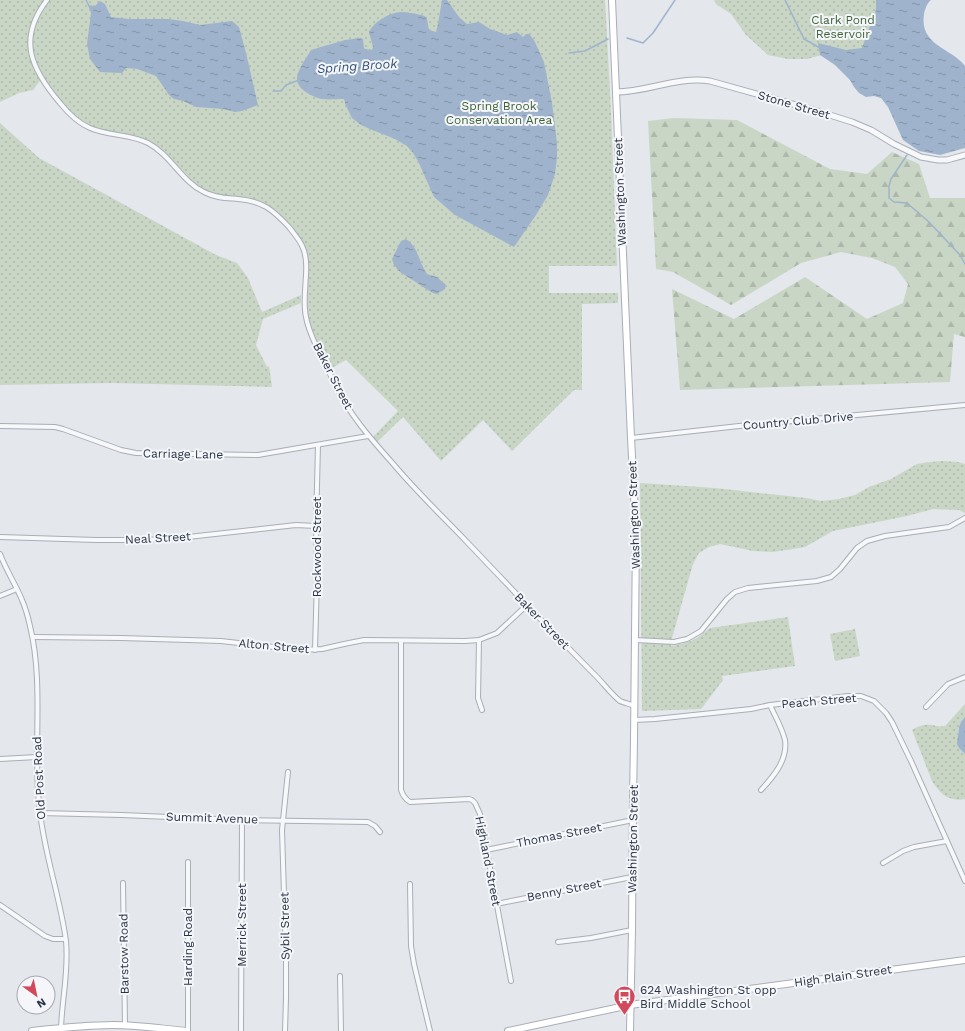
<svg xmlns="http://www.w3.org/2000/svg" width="965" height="1031" viewBox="0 0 965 1031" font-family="'Work Sans',sans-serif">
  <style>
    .green { fill: url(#green-dots) }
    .forest { fill: url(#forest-firs) }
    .water { fill: url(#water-ripples) }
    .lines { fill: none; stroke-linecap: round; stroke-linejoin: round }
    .stream { stroke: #9fb4cc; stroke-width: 1.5 }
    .minor-casing { stroke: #a9aeb7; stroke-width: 6 }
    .tertiary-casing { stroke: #a9aeb7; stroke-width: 7 }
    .secondary-casing { stroke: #a9aeb7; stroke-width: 8 }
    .minor { stroke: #f7f8fa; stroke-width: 4 }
    .tertiary { stroke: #f7f8fa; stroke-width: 5 }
    .secondary { stroke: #fff; stroke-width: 6 }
    .labels { text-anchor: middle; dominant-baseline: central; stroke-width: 4; stroke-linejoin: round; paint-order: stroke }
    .park-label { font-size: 12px; fill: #3f6138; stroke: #f4f6f9 }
    .street-label { font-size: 12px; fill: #2b3445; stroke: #f4f6f9 }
    .poi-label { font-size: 12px; fill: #2b3445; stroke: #f4f6f9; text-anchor: start }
    .water-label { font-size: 13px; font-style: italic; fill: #34527a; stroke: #f4f6f9 }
  </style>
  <defs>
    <pattern id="green-dots" width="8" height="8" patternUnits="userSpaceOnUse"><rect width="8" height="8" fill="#c9d6c5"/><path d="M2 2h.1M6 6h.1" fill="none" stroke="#adb8ab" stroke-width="1.8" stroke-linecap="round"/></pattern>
    <pattern id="forest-firs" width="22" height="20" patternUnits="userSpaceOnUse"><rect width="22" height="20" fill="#c9d6c5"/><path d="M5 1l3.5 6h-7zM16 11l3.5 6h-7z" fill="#adb8ab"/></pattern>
    <pattern id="water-ripples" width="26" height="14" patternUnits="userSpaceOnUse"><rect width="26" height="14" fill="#9fb4cc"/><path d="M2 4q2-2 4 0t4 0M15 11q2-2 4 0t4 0" fill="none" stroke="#8293a7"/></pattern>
  </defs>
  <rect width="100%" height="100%" fill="#e4e7ec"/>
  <!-- green -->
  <g class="green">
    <polygon points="0,0 605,0 611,110 617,266 549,266 549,293 618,293 618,303 582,304 582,390 574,390 512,451 483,420 441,461 403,417 377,442 373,437 398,411 346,360 328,370 307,323 305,251 279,216 261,205 228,198 199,190 173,164 148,143 97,131 70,114 42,78 33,90 19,93 0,102"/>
    <polygon points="714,0 884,0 858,64 826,54 807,59 788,59 768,55 746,35 731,14 716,4"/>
    <polygon points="0,123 39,158 216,255 237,263 248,278 262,312 301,295 301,303 263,319 256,345 267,367 269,366 272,387 111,383 0,385"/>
    <path d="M943,461L958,462L965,464V513L959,510L933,509L907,516L833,531L805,547L773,552L753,551L720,544L709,547L699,553L693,564L672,638L671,646C689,643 696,640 710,628L788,617L795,666L722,676L723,680L701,709L642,711L640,483L715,488L806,498L821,501L839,499L855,495L869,487L891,479L917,464L930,462Z"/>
    <polygon points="855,629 860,656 835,661 830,634"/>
    <path d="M965,704V717C956,727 958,736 959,748L965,754V799C949,802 940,794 932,781L912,730C918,726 924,724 932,725C937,726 940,727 945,726Z"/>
  </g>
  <!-- forest -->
  <polygon class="forest" points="674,118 737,120 830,169 867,174 892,152 919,164 930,198 965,198 965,337 954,334 950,382 680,390 672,289 734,319 805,277 867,319 903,303 908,284 895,267 872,258 841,252 801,263 731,305 673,272 656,269 648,121"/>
  <!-- water -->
  <g class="water">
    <path d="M442,0H447L459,17L467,24L479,22L490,29L507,35L517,32L523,37L526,34H529L534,40L544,62L552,103L557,143V157L555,174L548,195L536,215L514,247L455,215L434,197L418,161L413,153L407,146L395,139L370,129L361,125L352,118L346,106L344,99C337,99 329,100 322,99C313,97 296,89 297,78C297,70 307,57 311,50L345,40L361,38L363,39L364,48L365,49L372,50L373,47L369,32C374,22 388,13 400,12C408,12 417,14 425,16L427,19L429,30L436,32L438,24Z"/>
    <path d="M876,0H931C927,3 925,9 924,14C919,46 952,48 965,66V148L940,155L919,151L903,140L888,107L881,98L874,96L866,97L859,93L854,87L850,80L835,65L820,55L818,43L846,50L862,48L876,10Z"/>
    <polygon points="100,1 105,4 111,17 129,19 168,19 183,21 200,25 232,21 239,27 246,53 258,105 242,111 235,112 223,109 196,107 183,101 174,99 169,95 156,76 137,69 126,68 122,73 100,72 90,59 87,44 91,13 88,5 95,6"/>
    <path d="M406,239C419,248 418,261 427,274L437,277L446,285L445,289L442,291L436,294L431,292L400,272L394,265L392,259L401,241Z"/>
    <polygon points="965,717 965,754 959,748 957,744 959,727 961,722"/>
  </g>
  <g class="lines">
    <!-- stream -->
    <g class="stream">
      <polyline points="86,0 89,6"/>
      <polyline points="785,0 804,39 820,48"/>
      <polyline points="627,38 643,43 653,33 675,0"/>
      <polyline points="569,53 585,51 608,39"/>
      <polyline points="273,91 281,91 286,85 299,80"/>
      <polyline points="907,155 891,179 889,186 889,198 894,202 907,203 929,222 960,255 965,264"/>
    </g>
    <defs>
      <g id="minor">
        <path d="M47,0C17,39 31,69 60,103C68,113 78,123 90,128C109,136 130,134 148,143C171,155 181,181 204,192C215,198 227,198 238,199C263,201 273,210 289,227C294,234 300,240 303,248C311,267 301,295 306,317C308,329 313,339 318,350C324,362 330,374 336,386C350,416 373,441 395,466C418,493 443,517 467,542C487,563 506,583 526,604C549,628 572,652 596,676C603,683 613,696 620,701C624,703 630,704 635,706"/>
        <polyline points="0,426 55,427 63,429 121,450 136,453 258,455 368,436"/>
        <polyline points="631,438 739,426 965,405"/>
        <polyline points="0,537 96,540 146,540 188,537 296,525 316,526"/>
        <path d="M0,554C6,570 16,585 22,600C26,609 28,617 30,626C44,684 33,745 39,804C43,851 60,895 66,941C69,970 62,999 61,1028"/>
        <polyline points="0,596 17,589"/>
        <polyline points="33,637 121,638 221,641 300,650 322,649 344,644 364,640 465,641 479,640 497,633 527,605"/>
        <polyline points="479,640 478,698 482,710"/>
        <polyline points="635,640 674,642 687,639 701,631 727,599 735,592 748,588 817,581 831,577 840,569 857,548 867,541 885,536 949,527 965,518"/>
        <path d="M401,641V790C403,796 405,799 410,802L469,799L472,800L475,803L480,814L511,981"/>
        <polyline points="315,650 317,579 316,526 318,445"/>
        <polyline points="926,707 948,684 965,677"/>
        <polyline points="634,720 655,719 751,709 770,705 848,696 861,696 874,701 886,713 892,722 911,761 965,881"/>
        <polyline points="0,759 37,757"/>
        <path d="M761,790C773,777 788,760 785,740C782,728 775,716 770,705"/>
        <polyline points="40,813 121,815 242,820 368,822 375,826 380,832"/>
        <polyline points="486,850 633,820"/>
        <polyline points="188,862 188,1031"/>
        <polyline points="883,863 903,851 914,847 947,841"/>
        <polyline points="123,883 125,1025"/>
        <polyline points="410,884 411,946 414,964 430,1031"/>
        <polyline points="496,904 632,877"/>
        <polyline points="0,905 45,936 53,939 65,939"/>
        <polyline points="558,942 591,938 632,930"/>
        <polyline points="340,976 341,1031"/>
        <polyline points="241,1031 242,820"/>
        <polyline points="285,1031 286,998 286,958 282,830 288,772"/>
      </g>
      <path id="tertiary" d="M616,92C648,92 677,76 710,81L814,110L852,122L871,130L894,144L921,157L938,160H947L965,155"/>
      <g id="secondary">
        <polyline points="612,0 631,438 636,533 634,739 633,801 632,930 630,1031"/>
        <path d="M32,1031C59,1028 87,1025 114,1025C139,1025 163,1029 187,1031"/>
        <polyline points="508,1031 630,1005 965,960"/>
      </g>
    </defs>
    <!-- minor casing -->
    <use href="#minor" class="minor-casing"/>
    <!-- tertiary casing -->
    <use href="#tertiary" class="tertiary-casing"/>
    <!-- secondary casing -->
    <use href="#secondary" class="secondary-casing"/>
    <!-- minor -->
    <use href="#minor" class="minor"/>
    <!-- tertiary -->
    <use href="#tertiary" class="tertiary"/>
    <!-- secondary -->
    <use href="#secondary" class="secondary"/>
  </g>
  <!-- icons -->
  <defs>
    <symbol id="bus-pin" viewBox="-11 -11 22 30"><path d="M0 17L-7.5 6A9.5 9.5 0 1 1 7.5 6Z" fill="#d1495b" stroke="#f4f6f9"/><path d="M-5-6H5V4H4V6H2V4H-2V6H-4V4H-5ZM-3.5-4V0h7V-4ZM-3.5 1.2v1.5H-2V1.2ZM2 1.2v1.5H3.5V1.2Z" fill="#fff"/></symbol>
  </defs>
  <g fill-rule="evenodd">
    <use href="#bus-pin" x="612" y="984" width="25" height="34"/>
  </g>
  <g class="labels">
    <!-- park labels -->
    <g class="park-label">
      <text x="843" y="20">Clark Pond<tspan x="843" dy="14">Reservoir</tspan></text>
      <text x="499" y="106">Spring Brook<tspan x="499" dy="14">Conservation Area</tspan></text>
    </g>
    <!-- street labels -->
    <g class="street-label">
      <text transform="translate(794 105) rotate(16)">Stone Street</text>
      <text transform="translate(620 192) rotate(-92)">Washington Street</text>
      <text transform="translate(333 376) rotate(63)">Baker Street</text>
      <text transform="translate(798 421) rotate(-5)">Country Club Drive</text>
      <text transform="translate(183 454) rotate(1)">Carriage Lane</text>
      <text transform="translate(634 515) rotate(-92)">Washington Street</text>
      <text transform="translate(158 538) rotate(-3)">Neal Street</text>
      <text transform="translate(317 547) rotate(-90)">Rockwood Street</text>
      <text transform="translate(542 621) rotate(46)">Baker Street</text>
      <text transform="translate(274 646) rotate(5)">Alton Street</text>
      <text transform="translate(819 701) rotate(-5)">Peach Street</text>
      <text transform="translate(39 778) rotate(-93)">Old Post Road</text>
      <text transform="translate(212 818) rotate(2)">Summit Avenue</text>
      <text transform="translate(559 835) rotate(-11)">Thomas Street</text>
      <text transform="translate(633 839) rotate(-89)">Washington Street</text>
      <text transform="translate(488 861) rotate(79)">Highland Street</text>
      <text transform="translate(564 890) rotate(-11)">Benny Street</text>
      <text transform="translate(242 925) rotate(-90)">Merrick Street</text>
      <text transform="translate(285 926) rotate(-91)">Sybil Street</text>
      <text transform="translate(188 947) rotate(-90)">Harding Road</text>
      <text transform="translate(124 954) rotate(-91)">Barstow Road</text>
      <text transform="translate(843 976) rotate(-8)">High Plain Street</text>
    </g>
    <!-- poi labels -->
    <g class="poi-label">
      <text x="640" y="990">624 Washington St opp<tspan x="640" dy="14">Bird Middle School</tspan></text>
    </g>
    <!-- water labels -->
    <g class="water-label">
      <text transform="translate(357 66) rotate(-4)">Spring Brook</text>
    </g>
  </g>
  <!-- north arrow -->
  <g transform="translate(36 995) rotate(147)"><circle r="19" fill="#f4f6f9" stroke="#a4a8b1"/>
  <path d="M0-3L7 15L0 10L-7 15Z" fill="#d1495b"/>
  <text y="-6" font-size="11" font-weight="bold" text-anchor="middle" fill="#2b3445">N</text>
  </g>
</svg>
